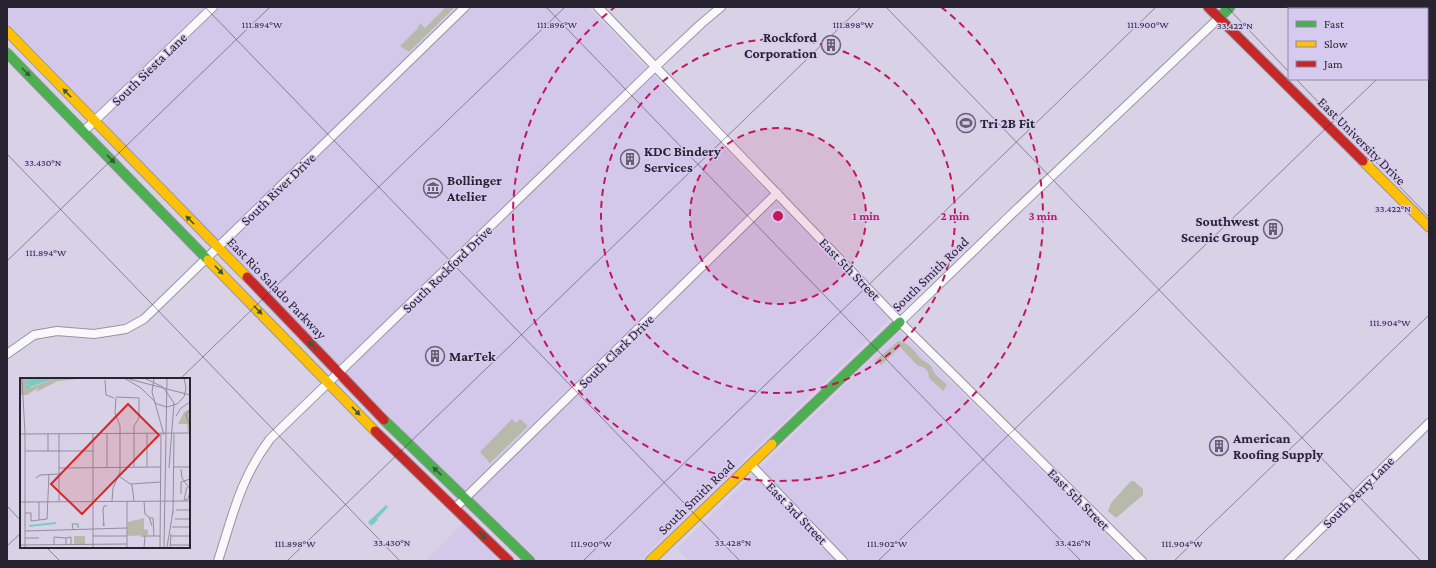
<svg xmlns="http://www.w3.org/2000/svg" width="1436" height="568" font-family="'Crimson Pro',serif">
  <rect width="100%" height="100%" fill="#d9d2e6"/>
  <!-- built -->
  <path fill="#d3c8e9" d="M7 7H588L890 319 639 561H539L406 434 7 22Z
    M900 331 1133 561H689L677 549Z
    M463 523 482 541 498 561H426Z"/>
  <!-- green -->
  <path fill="#b7baab" d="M446 7H455L409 52 400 46 417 29 420 23 425 28Z
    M898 341C909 342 913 350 920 358 923 361 928 363 931 366 933 370 934 374 938 377 941 380 944 381 947 385L943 391 929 378C929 371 925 366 918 366L900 347 881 365 876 360Z
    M512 419 516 423 520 419 527 425V427L490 463 480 452Z
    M1131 481H1134L1143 489V495L1116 518 1108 511 1111 503Z"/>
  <!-- water -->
  <path fill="#7dcac3" d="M386 505 388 507 377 519 378 520 371 526 368 522Z"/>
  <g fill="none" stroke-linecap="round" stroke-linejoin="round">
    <defs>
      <path id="street" d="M598 7 900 322 1142 561
        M84 131 213 7
        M900 322 1018 208 1219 18
        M7 354 34 335 57 331 94 334 126 329 144 319 465 7
        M751 465 843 561
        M455 508 777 193
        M218 561C233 515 240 479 270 439L655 67 702 23 721 7
        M1288 561 1429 423"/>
      <path id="fast" d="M1219 18 1230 7
        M7 53 208 260
        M384 420 530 561
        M772 444 900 322"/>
      <path id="slow" d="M7 31 247 277
        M1363 161 1429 227
        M208 260 375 431
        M650 561 772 444"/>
      <path id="jam" d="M1208 7 1363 161
        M247 277 384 420
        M375 431 509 561"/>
    </defs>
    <!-- street casing -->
    <use href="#street" stroke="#9892a1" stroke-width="10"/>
    <!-- fast casing -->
    <use href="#fast" stroke="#9892a1" stroke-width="11"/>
    <!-- slow casing -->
    <use href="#slow" stroke="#9892a1" stroke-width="11"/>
    <!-- jam casing -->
    <use href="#jam" stroke="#9892a1" stroke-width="11"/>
    <!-- street -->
    <use href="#street" stroke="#f9f8fb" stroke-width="8"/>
    <!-- fast -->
    <use href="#fast" stroke="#4caf50" stroke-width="9"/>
    <!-- slow -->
    <use href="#slow" stroke="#ffc107" stroke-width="9"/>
    <!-- jam -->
    <use href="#jam" stroke="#c62828" stroke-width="9"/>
  </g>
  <!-- one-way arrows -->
  <defs><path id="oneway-solid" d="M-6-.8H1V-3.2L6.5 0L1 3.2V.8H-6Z"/></defs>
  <g fill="#365b3d">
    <use href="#oneway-solid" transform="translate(26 72) rotate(45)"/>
    <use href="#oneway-solid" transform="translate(67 93) rotate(-134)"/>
    <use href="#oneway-solid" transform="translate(111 159) rotate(46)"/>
    <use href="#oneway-solid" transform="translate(190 220) rotate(-135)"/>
    <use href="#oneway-solid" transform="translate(219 270) rotate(46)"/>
    <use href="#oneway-solid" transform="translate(258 310) rotate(46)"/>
    <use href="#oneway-solid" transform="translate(312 345) rotate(-133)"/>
    <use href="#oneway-solid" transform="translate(356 411) rotate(46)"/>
    <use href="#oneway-solid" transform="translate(437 471) rotate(-137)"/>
    <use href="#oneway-solid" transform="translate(482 535) rotate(44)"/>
  </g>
  <!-- ticks -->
  <path fill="none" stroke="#282330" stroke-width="1" stroke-opacity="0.45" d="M205 7 740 561M546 7 1081 561M886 7 1421 561M1227 7 1289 72M1427 31 1429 29M1296 79 1429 217M7 154 400 561M7 261 270 7M180 379 565 7M7 506 21 521M7 546 21 533M46 547 60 561M287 561 861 7M583 561 1156 7M878 561 1377 79M1174 561 1429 315"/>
  <!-- distance rings -->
  <circle cx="778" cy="216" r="88" fill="#c2185b" fill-opacity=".12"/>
  <g fill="none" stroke="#c2185b" stroke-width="2" stroke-dasharray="7 5">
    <circle cx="778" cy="216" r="88"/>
    <circle cx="778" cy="216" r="177"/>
    <path d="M941 7A265 265 0 1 1 615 7"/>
  </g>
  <!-- icons -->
  <defs>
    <symbol id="building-ring" viewBox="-11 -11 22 22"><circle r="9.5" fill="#d6caee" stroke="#666070" stroke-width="1.5"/><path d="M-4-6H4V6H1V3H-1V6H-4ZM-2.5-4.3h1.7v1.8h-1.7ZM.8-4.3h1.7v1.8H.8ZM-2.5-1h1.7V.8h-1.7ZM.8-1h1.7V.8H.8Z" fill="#666070"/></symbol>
    <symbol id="stadium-ring" viewBox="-11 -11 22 22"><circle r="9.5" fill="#d6caee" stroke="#666070" stroke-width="1.5"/><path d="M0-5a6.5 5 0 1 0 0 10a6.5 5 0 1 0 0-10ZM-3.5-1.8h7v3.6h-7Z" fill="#666070"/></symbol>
    <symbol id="museum-ring" viewBox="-11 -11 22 22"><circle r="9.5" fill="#d6caee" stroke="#666070" stroke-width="1.5"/><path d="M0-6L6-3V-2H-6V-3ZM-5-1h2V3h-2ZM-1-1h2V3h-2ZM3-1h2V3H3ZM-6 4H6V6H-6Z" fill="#666070"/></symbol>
  </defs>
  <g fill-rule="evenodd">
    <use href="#building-ring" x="820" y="34" width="22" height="22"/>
    <use href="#stadium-ring" x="955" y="112" width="22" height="22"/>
    <use href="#building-ring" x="619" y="148" width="22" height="22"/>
    <use href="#museum-ring" x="422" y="177" width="22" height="22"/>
    <use href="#building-ring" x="1262" y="218" width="22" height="22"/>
    <use href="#building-ring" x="424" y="345" width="22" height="22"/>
    <use href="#building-ring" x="1208" y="435" width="22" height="22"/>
  </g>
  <g text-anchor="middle" stroke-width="3" stroke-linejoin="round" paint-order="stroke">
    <!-- poi labels -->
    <g font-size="14" font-weight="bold" fill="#282330" stroke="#d6caee" text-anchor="start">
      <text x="817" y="42" text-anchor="end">Rockford<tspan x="817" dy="16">Corporation</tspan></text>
      <text x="980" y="128">Tri 2B Fit</text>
      <text x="644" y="156">KDC Bindery<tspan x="644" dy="16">Services</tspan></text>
      <text x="447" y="185">Bollinger<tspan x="447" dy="16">Atelier</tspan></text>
      <text x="1259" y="226" text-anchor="end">Southwest<tspan x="1259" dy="16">Scenic Group</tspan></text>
      <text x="449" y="361">MarTek</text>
      <text x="1233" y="443">American<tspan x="1233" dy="16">Roofing Supply</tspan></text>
    </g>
    <!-- street labels -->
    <g font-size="14" fill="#282330" stroke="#d6caee">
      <text transform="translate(149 69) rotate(-44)" y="5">South Siesta Lane</text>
      <text transform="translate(1362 141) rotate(45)" y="5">East University Drive</text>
      <text transform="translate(278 189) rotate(-44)" y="5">South River Drive</text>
      <text transform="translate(447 269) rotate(-44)" y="5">South Rockford Drive</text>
      <text transform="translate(850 269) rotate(46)" y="5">East 5th Street</text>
      <text transform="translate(930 274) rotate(-44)" y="5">South Smith Road</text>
      <text transform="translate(277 288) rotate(46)" y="5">East Rio Salado Parkway</text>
      <text transform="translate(616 351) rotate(-44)" y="5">South Clark Drive</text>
      <text transform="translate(1358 492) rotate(-45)" y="5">South Perry Lane</text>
      <text transform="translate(696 497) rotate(-44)" y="5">South Smith Road</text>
      <text transform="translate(1079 499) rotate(45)" y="5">East 5th Street</text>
      <text transform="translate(797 513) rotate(46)" y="5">East 3rd Street</text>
    </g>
  </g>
  <!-- overview -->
  <g transform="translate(20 378)">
    <rect width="170" height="170" fill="#d9d2e6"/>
    <path d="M1 0 7 1V11L36 0H68L38 3 16 14 18 10 7 17H0ZM170 31V54H168L167 46H158L164 34ZM124 140V151L128 152V157L107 158 108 144ZM54 158H65V166H54Z" fill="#b7baab"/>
    <path d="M6 0H36L10 9 9 13 6 9 8 6 5 5 0 11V6L7 4Z" fill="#7dcac3"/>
    <path fill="none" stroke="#7dcac3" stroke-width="2" d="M9 148 36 145"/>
    <path fill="none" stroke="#928c9d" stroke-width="1" d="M2 0 5 56V147M104 0 121 10 137 26 147 29 157 26 164 19 166 10 164 0M124 0 143 9 154 25 149 90M109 1 170 17M134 1 132 14 144 57M85 2 86 17 94 20M96 19 119 20V40L114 48V89M170 31 166 37 170 48M156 38 161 30 170 24M73 55V170M87 55V89M127 55V89M0 56 170 55M5 73H73M28 73V55M154 89H170M39 90 141 89M161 91 162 100 170 111M100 99 112 107 114 123M16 100 20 97 39 96M111 106 141 104M167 109 164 122 168 121 170 113M161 116V104L170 101M39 123V55M92 123 93 110 100 94V48L95 35 96 20M0 124 170 123M124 124 125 136 129 139 132 148M156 132H170M5 135H11V143L27 141 29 96M153 135 154 56M130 140H133L134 158M155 141H170M19 142V124M83 145 84 148 83 132 84 128H87M152 149H170M53 151 52 146H58V150M5 153 107 150M73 158H107M121 158H140M151 158H170M5 160H19M46 166V160L51 159V166M0 167 107 166M34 167V159L46 160M150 167H170M147 169 153 133M5 170V146M107 170V123M124 170 125 158M140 170 141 55M144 170 147 0M150 170 151 156"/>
    <path fill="#d62828" fill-opacity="0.15" stroke="#d62828" stroke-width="2" d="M108 26 139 57 62 136 31 106Z"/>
    <rect width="170" height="170" fill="none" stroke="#282330" stroke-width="2"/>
  </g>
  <g font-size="10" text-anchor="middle" fill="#282330" stroke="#d6caee" stroke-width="3" stroke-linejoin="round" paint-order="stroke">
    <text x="262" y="28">111.894°W</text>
    <text x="557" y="28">111.896°W</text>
    <text x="853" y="28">111.898°W</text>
    <text x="1148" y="28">111.900°W</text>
    <text x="1235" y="29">33.422°N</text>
    <text x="43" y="166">33.430°N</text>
    <text x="1393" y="212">33.422°N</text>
    <text x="46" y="256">111.894°W</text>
    <text x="1390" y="326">111.904°W</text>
    <text x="392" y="546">33.430°N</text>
    <text x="733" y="546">33.428°N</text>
    <text x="1073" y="546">33.426°N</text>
    <text x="295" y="547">111.898°W</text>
    <text x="591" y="547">111.900°W</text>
    <text x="887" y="547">111.902°W</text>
    <text x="1182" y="547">111.904°W</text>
  </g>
  <circle cx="778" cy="216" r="6" fill="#c2185b" stroke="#d6caee" stroke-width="2"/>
  <g font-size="12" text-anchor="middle" font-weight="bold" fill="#c2185b" stroke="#d6caee" stroke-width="3" stroke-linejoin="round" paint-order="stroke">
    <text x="866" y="220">1 min</text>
    <text x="955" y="220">2 min</text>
    <text x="1043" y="220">3 min</text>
  </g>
  <!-- border -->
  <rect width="1436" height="568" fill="none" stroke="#282330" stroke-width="16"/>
  <!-- legend -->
  <rect x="1288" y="8" width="140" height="72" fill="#d6caee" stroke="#9087a2"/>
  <rect x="1296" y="21" width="20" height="6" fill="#4caf50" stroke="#9087a2"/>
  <text x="1324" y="28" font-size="12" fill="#282330">Fast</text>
  <rect x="1296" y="41" width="20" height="6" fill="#ffc107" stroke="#9087a2"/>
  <text x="1324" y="48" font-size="12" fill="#282330">Slow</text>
  <rect x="1296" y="61" width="20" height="6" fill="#c62828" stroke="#9087a2"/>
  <text x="1324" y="68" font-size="12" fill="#282330">Jam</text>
</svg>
